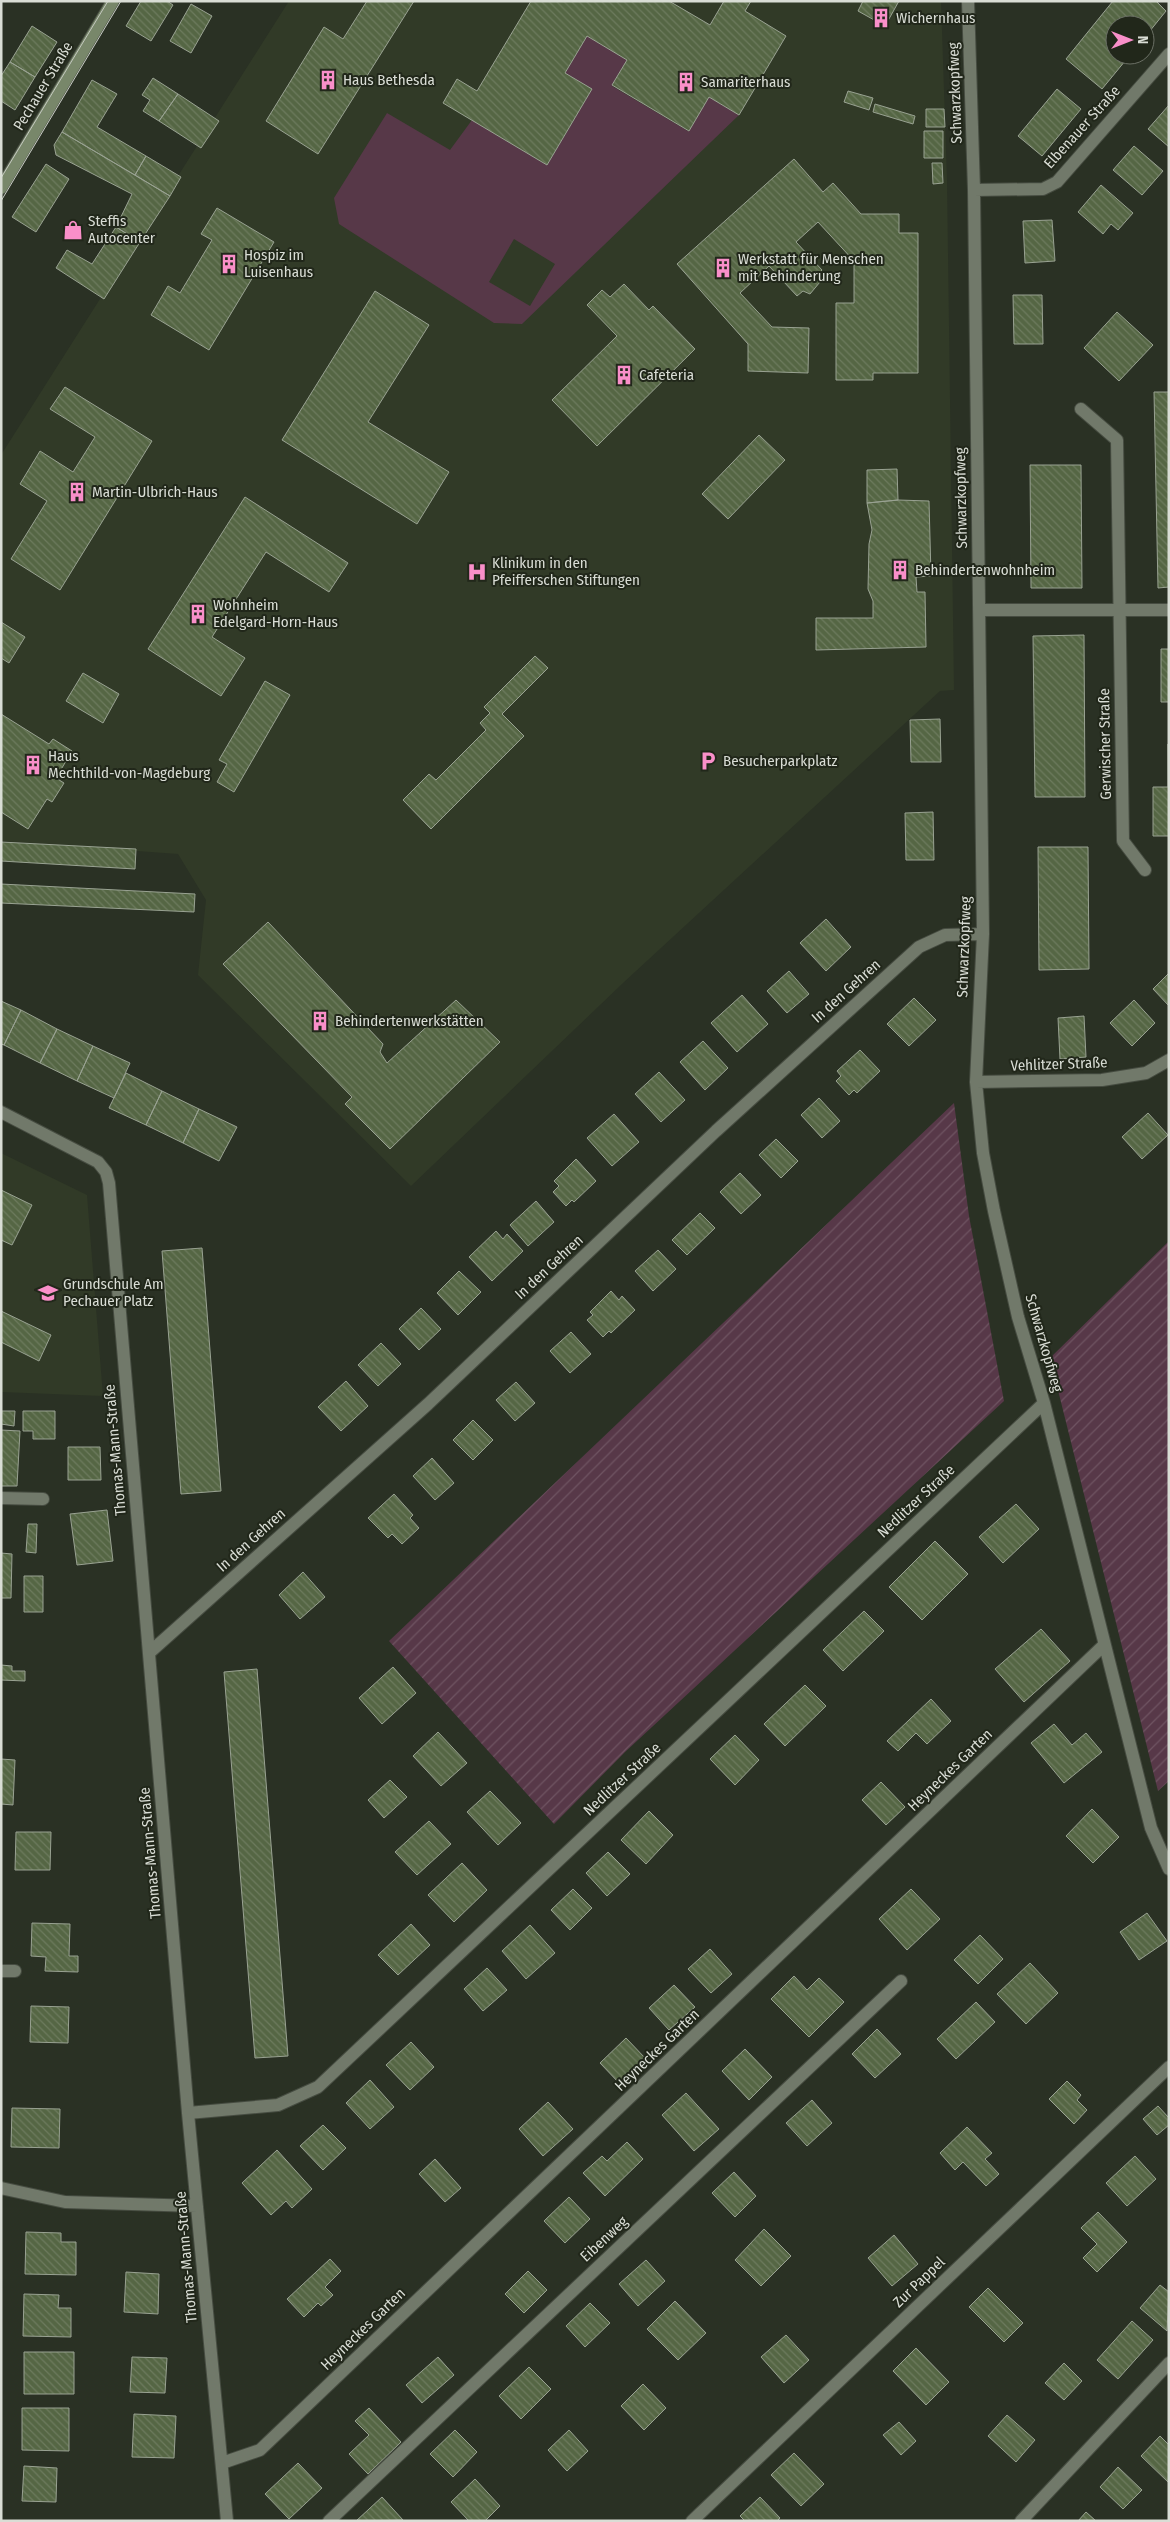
<svg xmlns="http://www.w3.org/2000/svg" width="1170" height="2522" font-family="'Fira Sans Condensed',sans-serif">
  <defs>
    <pattern id="garden-furrows" width="10" height="10" patternUnits="userSpaceOnUse" patternTransform="scale(1.25)"><rect width="10" height="10" fill="#573848"/><path d="M-1 1l2-2M0 10L10 0M9 11l2-2" fill="none" stroke="#6f5462"/></pattern>
    <pattern id="building-back-hatch" width="6" height="6" patternUnits="userSpaceOnUse" patternTransform="scale(1.25)"><rect width="6" height="6" fill="#564"/><path d="M-1 5l2 2M0 0l6 6M5-1l2 2" fill="none" stroke="#6d7b5e"/></pattern>
  </defs>
  <rect width="100%" height="100%" fill="#2a3124"/>
  <!-- built -->
  <path fill="#313a27" d="M289 1H941L947 180 954 690 940 691 623 983 411 1186 198 975 206 900 178 854 1 841V455Z
    M1 1153 87 1195 103 1396 1 1392Z"/>
  <!-- park -->
  <path fill="#573848" fill-rule="evenodd" d="M587 36 627 60 612 86 688 131 709 97 739 115 522 324 494 323 339 224 334 198 387 113 450 150 472 120 547 165 592 89 565 73ZM514 239 555 264 530 306 489 282Z"/>
  <!-- garden -->
  <path fill="url(#garden-furrows)" d="M954 1103 969 1216 1004 1401 625 1752 554 1824 389 1641Z
    M1169 1241V1781L1158 1791 1050 1358Z"/>
  <!-- building -->
  <path fill="url(#building-back-hatch)" stroke="#99a292" d="M141 1H167L173 5 151 41 126 26Z
    M367 1H414L318 154 266 121 324 27 343 39Z
    M531 1H669L710 25 724 1H751L745 11 786 36 739 115 709 97 689 131 612 85 627 60 587 36 565 73 592 89 547 165 443 103 457 79 477 91Z
    M863 1H899L885 26 858 11Z
    M1113 1H1156L1166 11 1145 37V25H1115V55H1130L1102 89 1066 59Z
    M191 4 212 16 191 53 170 41Z
    M32 26 57 42 35 77 10 62Z
    M10 62 35 77 15 110 1 101V76Z
    M153 78 178 94 159 121 143 111 150 100 142 95Z
    M92 80 117 94 97 127 146 156 135 175 62 132Z
    M1057 89 1081 109 1042 156 1018 136Z
    M848 91 873 98 869 110 844 102Z
    M178 94 219 121 201 148 159 121Z
    M875 104 915 116 913 124 873 112Z
    M1169 105V147L1148 129Z
    M926 109H944L945 127H926Z
    M924 131H943V158H924Z
    M62 132 170 196 140 242 116 227 132 194 56 155 54 145Z
    M1134 146 1163 171 1142 195 1113 170Z
    M146 156 181 177 170 196 135 175Z
    M794 159 823 192 833 183 861 214H899V233H918V373H873V380H836V303H854V261L818 222 796 242 822 270 816 276 820 282 810 294 803 291 797 296 769 266 740 293 772 327 809 328 808 373 748 371V344L677 264Z
    M932 163H942L943 183 933 184Z
    M46 164 69 179 36 232 12 217Z
    M1101 185 1133 213 1118 230 1111 224 1103 234 1078 212Z
    M217 208 274 242 209 350 151 315 168 286 180 293 212 240 201 234Z
    M1052 220 1055 261 1025 263 1023 221Z
    M116 227 140 242 104 299 56 268 67 250 92 264Z
    M624 284 649 310 653 306 695 349 597 446 552 400 617 336 587 305 602 290 610 297Z
    M375 291 429 325 368 422 449 472 417 524 282 440Z
    M1013 295H1042L1043 344H1014Z
    M1117 312 1153 345 1119 381 1084 348Z
    M65 387 152 441 60 590 11 559 47 501 20 484 40 451 73 472 95 437 50 409Z
    M1154 392H1169V587L1158 588Z
    M759 435 785 460 728 519 702 494Z
    M1030 465H1081L1082 588H1031Z
    M897 469 898 500 867 503V470Z
    M245 497 348 563 329 592 266 552 212 637 245 658 221 696 148 649Z
    M898 500 929 501 931 576 916 577 917 592H925L926 647 816 650V618H873V601L868 589 869 544 872 530 867 503Z
    M1 622 25 637 9 663 1 658Z
    M1084 635 1085 797H1035L1033 636Z
    M1161 649H1169V702H1161Z
    M535 656 548 668 502 714 524 736 431 829 403 800 429 774 436 780 486 730 480 723 490 713 484 707Z
    M83 673 119 694 103 723 66 701Z
    M265 681 290 695 234 792 217 782 227 764 219 760Z
    M1 714 49 744 53 739 72 751 56 778 64 783 52 802 47 799 28 829 1 812Z
    M940 719 941 762H911L910 720Z
    M1168 744 1169 836H1153V787H1168Z
    M933 812 934 860H906L905 813Z
    M1 842 136 849 135 869 1 861Z
    M1038 847H1088L1089 969 1039 970Z
    M1 884 195 894 194 912 1 903Z
    M826 919 851 947 826 971 800 943Z
    M268 922 383 1044 380 1052 387 1063 456 1000 500 1042 390 1149 345 1104 352 1097 223 964Z
    M789 971 809 994 787 1013 767 991Z
    M1169 973V1006L1153 989Z
    M742 995 768 1024 737 1052 711 1023Z
    M914 998 936 1020 909 1046 887 1024Z
    M1134 1000 1155 1023 1132 1046 1110 1023Z
    M1 1001 21 1010 4 1045 1 1044Z
    M21 1010 57 1029 40 1063 4 1045Z
    M1084 1016 1086 1057 1060 1059 1058 1018Z
    M57 1029 93 1046 77 1081 40 1063Z
    M703 1041 728 1068 705 1090 680 1062Z
    M93 1046 130 1063 114 1098 77 1081Z
    M860 1050 880 1071 857 1093 854 1090 849 1095 836 1081 841 1076 837 1071Z
    M659 1072 685 1100 661 1122 635 1094Z
    M126 1073 162 1091 146 1125 109 1108Z
    M162 1091 199 1109 183 1143 146 1125Z
    M819 1098 840 1121 822 1138 801 1115Z
    M199 1109 237 1127 219 1161 183 1143Z
    M1148 1113 1168 1135 1142 1159 1122 1137Z
    M614 1114 639 1142 612 1166 587 1138Z
    M776 1139 798 1161 781 1178 759 1155Z
    M576 1159 596 1181 574 1202 572 1200 566 1206 553 1192 559 1186 554 1181Z
    M740 1173 761 1195 741 1214 720 1192Z
    M1 1190 32 1205 12 1245 1 1240Z
    M536 1201 554 1222 528 1246 510 1225Z
    M700 1213 715 1228 687 1255 672 1240Z
    M496 1231 503 1239 507 1234 523 1251 492 1281 469 1257Z
    M202 1248 221 1491 181 1494 162 1251Z
    M658 1250 676 1269 653 1291 635 1271Z
    M459 1271 481 1292 458 1315 437 1293Z
    M611 1291 619 1300 622 1296 635 1310 611 1333 609 1331 603 1337 587 1320 593 1315 590 1312Z
    M421 1308 441 1329 419 1350 399 1329Z
    M1 1311 51 1335 39 1361 1 1342Z
    M571 1332 591 1354 570 1373 550 1351Z
    M381 1343 401 1364 378 1386 358 1365Z
    M346 1381 368 1406 341 1431 318 1407Z
    M516 1382 535 1403 515 1421 496 1400Z
    M1 1411H15L14 1426 1 1424Z
    M23 1411H55V1439H33V1431H23Z
    M473 1420 493 1440 473 1460 453 1440Z
    M1 1430 20 1431 17 1486H1Z
    M68 1447H100L101 1480H68Z
    M432 1458 454 1483 435 1500 413 1476Z
    M394 1494 413 1515 410 1518 419 1528 402 1544 392 1534 388 1538 368 1518Z
    M1016 1504 1039 1529 1003 1563 979 1537Z
    M107 1510 113 1561 77 1565 70 1514Z
    M28 1524H37L36 1553 26 1552Z
    M935 1541 968 1574 922 1620 889 1587Z
    M1 1553 12 1554 11 1598H1Z
    M303 1572 325 1597 300 1619 279 1595Z
    M24 1576H43V1612H24Z
    M864 1611 884 1631 843 1671 823 1650Z
    M1041 1629 1070 1661 1024 1702 995 1669Z
    M1 1665 12 1666V1671H25V1681L1 1680Z
    M393 1667 416 1693 382 1724 359 1698Z
    M257 1669 288 2056 255 2058 224 1672Z
    M805 1685 826 1706 785 1746 764 1724Z
    M931 1699 951 1721 927 1744 916 1733 898 1751 887 1741Z
    M1054 1724 1072 1745 1086 1733 1102 1752 1064 1783 1031 1743Z
    M438 1732 467 1763 441 1786 413 1756Z
    M735 1735 759 1760 735 1785 710 1759Z
    M1 1759 15 1760 13 1805 1 1804Z
    M390 1780 407 1797 384 1818 368 1800Z
    M881 1782 905 1807 886 1825 862 1800Z
    M490 1791 521 1823 498 1845 467 1812Z
    M1092 1809 1119 1837 1093 1863 1066 1836Z
    M649 1811 673 1835 646 1864 621 1840Z
    M429 1821 451 1844 417 1875 395 1852Z
    M16 1832H51L50 1870H15Z
    M608 1852 630 1874 607 1896 586 1873Z
    M462 1863 487 1890 454 1922 428 1895Z
    M573 1889 592 1908 570 1930 551 1910Z
    M911 1889 940 1919 907 1950 879 1919Z
    M1147 1913 1167 1941 1139 1960 1120 1932Z
    M32 1923 70 1924 69 1956H78V1972L45 1971 46 1957 31 1956Z
    M411 1924 430 1945 398 1975 378 1955Z
    M530 1925 555 1953 526 1979 502 1951Z
    M980 1935 1003 1959 978 1984 954 1960Z
    M710 1949 732 1974 711 1993 688 1969Z
    M1030 1963 1058 1993 1026 2024 997 1994Z
    M487 1968 507 1990 483 2011 464 1989Z
    M794 1976 807 1990 819 1978 844 2002 809 2037 771 1999Z
    M674 1985 695 2007 669 2030 649 2008Z
    M976 2002 995 2022 956 2059 937 2039Z
    M31 2006 69 2007 68 2043 30 2042Z
    M877 2029 901 2054 875 2078 852 2054Z
    M626 2038 646 2059 620 2084 600 2063Z
    M411 2042 434 2067 410 2090 386 2065Z
    M745 2049 772 2077 749 2100 722 2071Z
    M370 2080 394 2107 370 2129 346 2103Z
    M1067 2081 1081 2095 1077 2100 1087 2110 1074 2124 1049 2099Z
    M686 2093 719 2129 694 2151 662 2115Z
    M812 2100 832 2123 807 2146 786 2123Z
    M548 2102 573 2129 543 2156 519 2129Z
    M1158 2106 1169 2118V2125L1157 2135 1143 2119Z
    M12 2108 60 2109 59 2148 11 2147Z
    M323 2125 346 2148 323 2170 300 2146Z
    M967 2127 992 2153 985 2159 999 2174 986 2186 963 2162 955 2170 940 2153Z
    M627 2142 643 2159 605 2196 583 2173 602 2156 607 2161Z
    M277 2150 312 2189 292 2208 286 2201 271 2215 242 2183Z
    M1135 2156 1156 2179 1127 2206 1106 2183Z
    M435 2159 461 2188 445 2202 419 2174Z
    M734 2172 756 2196 735 2217 712 2193Z
    M569 2197 590 2219 565 2243 544 2221Z
    M1098 2212 1127 2242 1097 2272 1083 2258 1097 2244 1081 2228Z
    M764 2229 791 2256 761 2286 735 2260Z
    M26 2232 61 2233V2242H76V2275L25 2274Z
    M894 2235 918 2264 892 2286 868 2258Z
    M330 2259 341 2271 325 2287 333 2295 321 2306 318 2303 304 2317 287 2299Z
    M646 2260 665 2281 638 2306 619 2284Z
    M528 2271 547 2290 524 2313 505 2294Z
    M126 2272 159 2274 158 2314 124 2312Z
    M1160 2285 1169 2292 1167 2331 1140 2308Z
    M988 2288 1023 2323 1004 2342 969 2307Z
    M24 2294 59 2295 58 2308H71V2337L23 2336Z
    M675 2301 706 2333 678 2360 647 2329Z
    M590 2303 610 2323 585 2347 566 2326Z
    M1132 2321 1153 2340 1118 2379 1097 2360Z
    M786 2335 809 2360 784 2383 761 2357Z
    M916 2348 949 2382 926 2405 893 2371Z
    M24 2352H74V2394H24Z
    M132 2357 167 2358 165 2393 130 2392Z
    M438 2357 454 2375 422 2403 406 2385Z
    M1064 2363 1082 2381 1064 2400 1045 2383Z
    M529 2367 551 2389 521 2419 499 2396Z
    M643 2384 666 2408 644 2430 621 2406Z
    M22 2408H69V2451L22 2450Z
    M369 2408 401 2442 368 2474 349 2454 369 2435 355 2421Z
    M134 2414 176 2416 174 2458 132 2457Z
    M1007 2415 1035 2440 1016 2462 988 2436Z
    M899 2422 916 2441 901 2455 883 2435Z
    M455 2430 477 2452 453 2477 430 2454Z
    M569 2430 588 2451 567 2471 548 2450Z
    M1160 2436 1169 2445V2483L1141 2456Z
    M794 2453 824 2484 801 2506 771 2475Z
    M298 2463 322 2488 289 2519 265 2494Z
    M24 2466 57 2468 56 2502 22 2501Z
    M1118 2467 1142 2490 1123 2509 1100 2487Z
    M475 2479 500 2506 485 2521H469L451 2502Z
    M382 2497 403 2520 356 2521Z
    M760 2497 780 2518 777 2521H745L740 2516Z
    M1086 2512 1096 2521H1078Z"/>
  <g fill="none" stroke-linecap="round" stroke-linejoin="round">
    <defs>
      <path id="street" d="M968 1 974 190 983 934 976 1082 983 1153 994 1211 1018 1317 1044 1403 1151 1828 1169 1869
        M974 190 1043 189 1057 182 1169 54
        M1081 409 1117 440 1123 841 1145 870
        M979 610H1169
        M976 1082 1102 1080 1146 1073 1169 1060
        M1 1112 98 1162 106 1172 109 1183 188 2113 227 2521
        M1 1498 43 1499
        M149 1653 428 1404 716 1131 919 947 945 935 983 934
        M1 1971H15
        M188 2113 278 2105 318 2087 1044 1403
        M1 2188 65 2202 197 2206
        M222 2463 260 2450 1104 1645
        M329 2521 901 1981
        M692 2521 1169 2067
        M1021 2521 1169 2363"/>
      <path id="secondary" d="M1 188 113 1"/>
    </defs>
    <!-- street casing -->
    <use href="#street" stroke="#464c41" stroke-width="14"/>
    <!-- secondary casing -->
    <use href="#secondary" stroke="#464c41" stroke-width="14"/>
    <!-- street -->
    <use href="#street" stroke="#71796a" stroke-width="12"/>
    <!-- secondary -->
    <use href="#secondary" stroke="#78876a" stroke-width="12"/>
    <!-- tram -->
    <path stroke="#c4c8c0" stroke-width="1" d="M1 178 108 1
      M1 201 121 1"/>
  </g>
  <!-- icons -->
  <defs>
    <symbol id="building-bare" viewBox="-9 -9 18 18"><path d="M-4-6H4V6H1V3H-1V6H-4ZM-2.5-4.3h1.7v1.8h-1.7ZM.8-4.3h1.7v1.8H.8ZM-2.5-1h1.7V.8h-1.7ZM.8-1h1.7V.8H.8Z" fill="#f98fc9" stroke="#21271a" stroke-width="2.5" paint-order="stroke"/></symbol>
    <symbol id="shop-bare" viewBox="-9 -9 18 18"><path d="M-5-2.5h2.3a2.7 3.5 0 0 1 5.4 0H5L5.5 6h-11ZM-1.5-2.5h3a1.5 2.3 0 0 0-3 0Z" fill="#f98fc9" stroke="#21271a" stroke-width="2.5" paint-order="stroke"/></symbol>
    <symbol id="hospital-bare" viewBox="-9 -9 18 18"><path d="M-5-5h3v3.5h4V-5h3V5h-3V1.5h-4V5h-3Z" fill="#f98fc9" stroke="#21271a" stroke-width="2.5" paint-order="stroke"/></symbol>
    <symbol id="parking-bare" viewBox="-9 -9 18 18"><path d="M-3.5-5.5H1a3.5 3.5 0 0 1 0 7H-1V5.5H-3.5ZM-1-3.4V-.6H.8a1.4 1.4 0 0 0 0-2.8Z" fill="#f98fc9" stroke="#21271a" stroke-width="2.5" paint-order="stroke"/></symbol>
    <symbol id="school-bare" viewBox="-9 -9 18 18"><path d="M0-5L7-2L0 1L-7-2ZM-4 1L0 2.5L4 1V4Q0 6-4 4Z" fill="#f98fc9" stroke="#21271a" stroke-width="2.5" paint-order="stroke"/></symbol>
  </defs>
  <g fill-rule="evenodd">
    <use href="#building-bare" x="867" y="4" width="28" height="28"/>
    <use href="#building-bare" x="314" y="66" width="28" height="28"/>
    <use href="#building-bare" x="672" y="68" width="28" height="28"/>
    <use href="#shop-bare" x="59" y="216" width="28" height="28"/>
    <use href="#building-bare" x="215" y="250" width="28" height="28"/>
    <use href="#building-bare" x="709" y="254" width="28" height="28"/>
    <use href="#building-bare" x="610" y="361" width="28" height="28"/>
    <use href="#building-bare" x="63" y="478" width="28" height="28"/>
    <use href="#building-bare" x="886" y="556" width="28" height="28"/>
    <use href="#hospital-bare" x="463" y="558" width="28" height="28"/>
    <use href="#building-bare" x="184" y="600" width="28" height="28"/>
    <use href="#parking-bare" x="694" y="747" width="28" height="28"/>
    <use href="#building-bare" x="19" y="751" width="28" height="28"/>
    <use href="#building-bare" x="306" y="1007" width="28" height="28"/>
    <use href="#school-bare" x="34" y="1279" width="28" height="28"/>
  </g>
  <g text-anchor="middle" stroke-width="4" stroke-linejoin="round" paint-order="stroke">
    <!-- poi labels -->
    <g font-size="15" fill="#d9ddd5" stroke="#21271a" text-anchor="start">
      <text x="896" y="23">Wichernhaus</text>
      <text x="343" y="85">Haus Bethesda</text>
      <text x="701" y="87">Samariterhaus</text>
      <text x="88" y="226">Steffis<tspan x="88" dy="17">Autocenter</tspan></text>
      <text x="244" y="260">Hospiz im<tspan x="244" dy="17">Luisenhaus</tspan></text>
      <text x="738" y="264">Werkstatt für Menschen<tspan x="738" dy="17">mit Behinderung</tspan></text>
      <text x="639" y="380">Cafeteria</text>
      <text x="92" y="497">Martin-Ulbrich-Haus</text>
      <text x="492" y="568">Klinikum in den<tspan x="492" dy="17">Pfeifferschen Stiftungen</tspan></text>
      <text x="915" y="575">Behindertenwohnheim</text>
      <text x="213" y="610">Wohnheim<tspan x="213" dy="17">Edelgard-Horn-Haus</tspan></text>
      <text x="48" y="761">Haus<tspan x="48" dy="17">Mechthild-von-Magdeburg</tspan></text>
      <text x="723" y="766">Besucherparkplatz</text>
      <text x="335" y="1026">Behindertenwerkstätten</text>
      <text x="63" y="1289">Grundschule Am<tspan x="63" dy="17">Pechauer Platz</tspan></text>
    </g>
    <!-- street labels -->
    <g font-size="15" fill="#d9ddd5" stroke="#21271a">
      <text transform="translate(43 86) rotate(-59)" y="5">Pechauer Straße</text>
      <text transform="translate(955 93) rotate(-92)" y="5">Schwarzkopfweg</text>
      <text transform="translate(1082 127) rotate(-48)" y="5">Elbenauer Straße</text>
      <text transform="translate(961 498) rotate(-91)" y="5">Schwarzkopfweg</text>
      <text transform="translate(1105 744) rotate(-91)" y="5">Gerwischer Straße</text>
      <text transform="translate(964 947) rotate(-88)" y="5">Schwarzkopfweg</text>
      <text transform="translate(846 991) rotate(-42)" y="5">In den Gehren</text>
      <text transform="translate(1059 1064) rotate(-2)" y="5">Vehlitzer Straße</text>
      <text transform="translate(549 1267) rotate(-43)" y="5">In den Gehren</text>
      <text transform="translate(1044 1343) rotate(74)" y="5">Schwarzkopfweg</text>
      <text transform="translate(115 1450) rotate(-95)" y="5">Thomas-Mann-Straße</text>
      <text transform="translate(916 1501) rotate(-43)" y="5">Nedlitzer Straße</text>
      <text transform="translate(251 1540) rotate(-42)" y="5">In den Gehren</text>
      <text transform="translate(950 1770) rotate(-44)" y="5">Heyneckes Garten</text>
      <text transform="translate(622 1779) rotate(-43)" y="5">Nedlitzer Straße</text>
      <text transform="translate(150 1853) rotate(-95)" y="5">Thomas-Mann-Straße</text>
      <text transform="translate(657 2050) rotate(-44)" y="5">Heyneckes Garten</text>
      <text transform="translate(604 2239) rotate(-43)" y="5">Eibenweg</text>
      <text transform="translate(186 2257) rotate(-95)" y="5">Thomas-Mann-Straße</text>
      <text transform="translate(919 2282) rotate(-44)" y="5">Zur Pappel</text>
      <text transform="translate(363 2329) rotate(-44)" y="5">Heyneckes Garten</text>
    </g>
  </g>
  <!-- border -->
  <rect width="1170" height="2522" fill="none" stroke="#d9ddd5" stroke-width="5"/>
  <!-- north arrow -->
  <g transform="translate(1130 40) rotate(90)"><circle r="24" fill="#21271a" stroke="#6b7065"/>
  <path d="M0-4L9 19L0 12L-9 19Z" fill="#f98fc9"/>
  <text y="-8" font-size="14" font-weight="bold" text-anchor="middle" fill="#d9ddd5">N</text>
  </g>
</svg>
